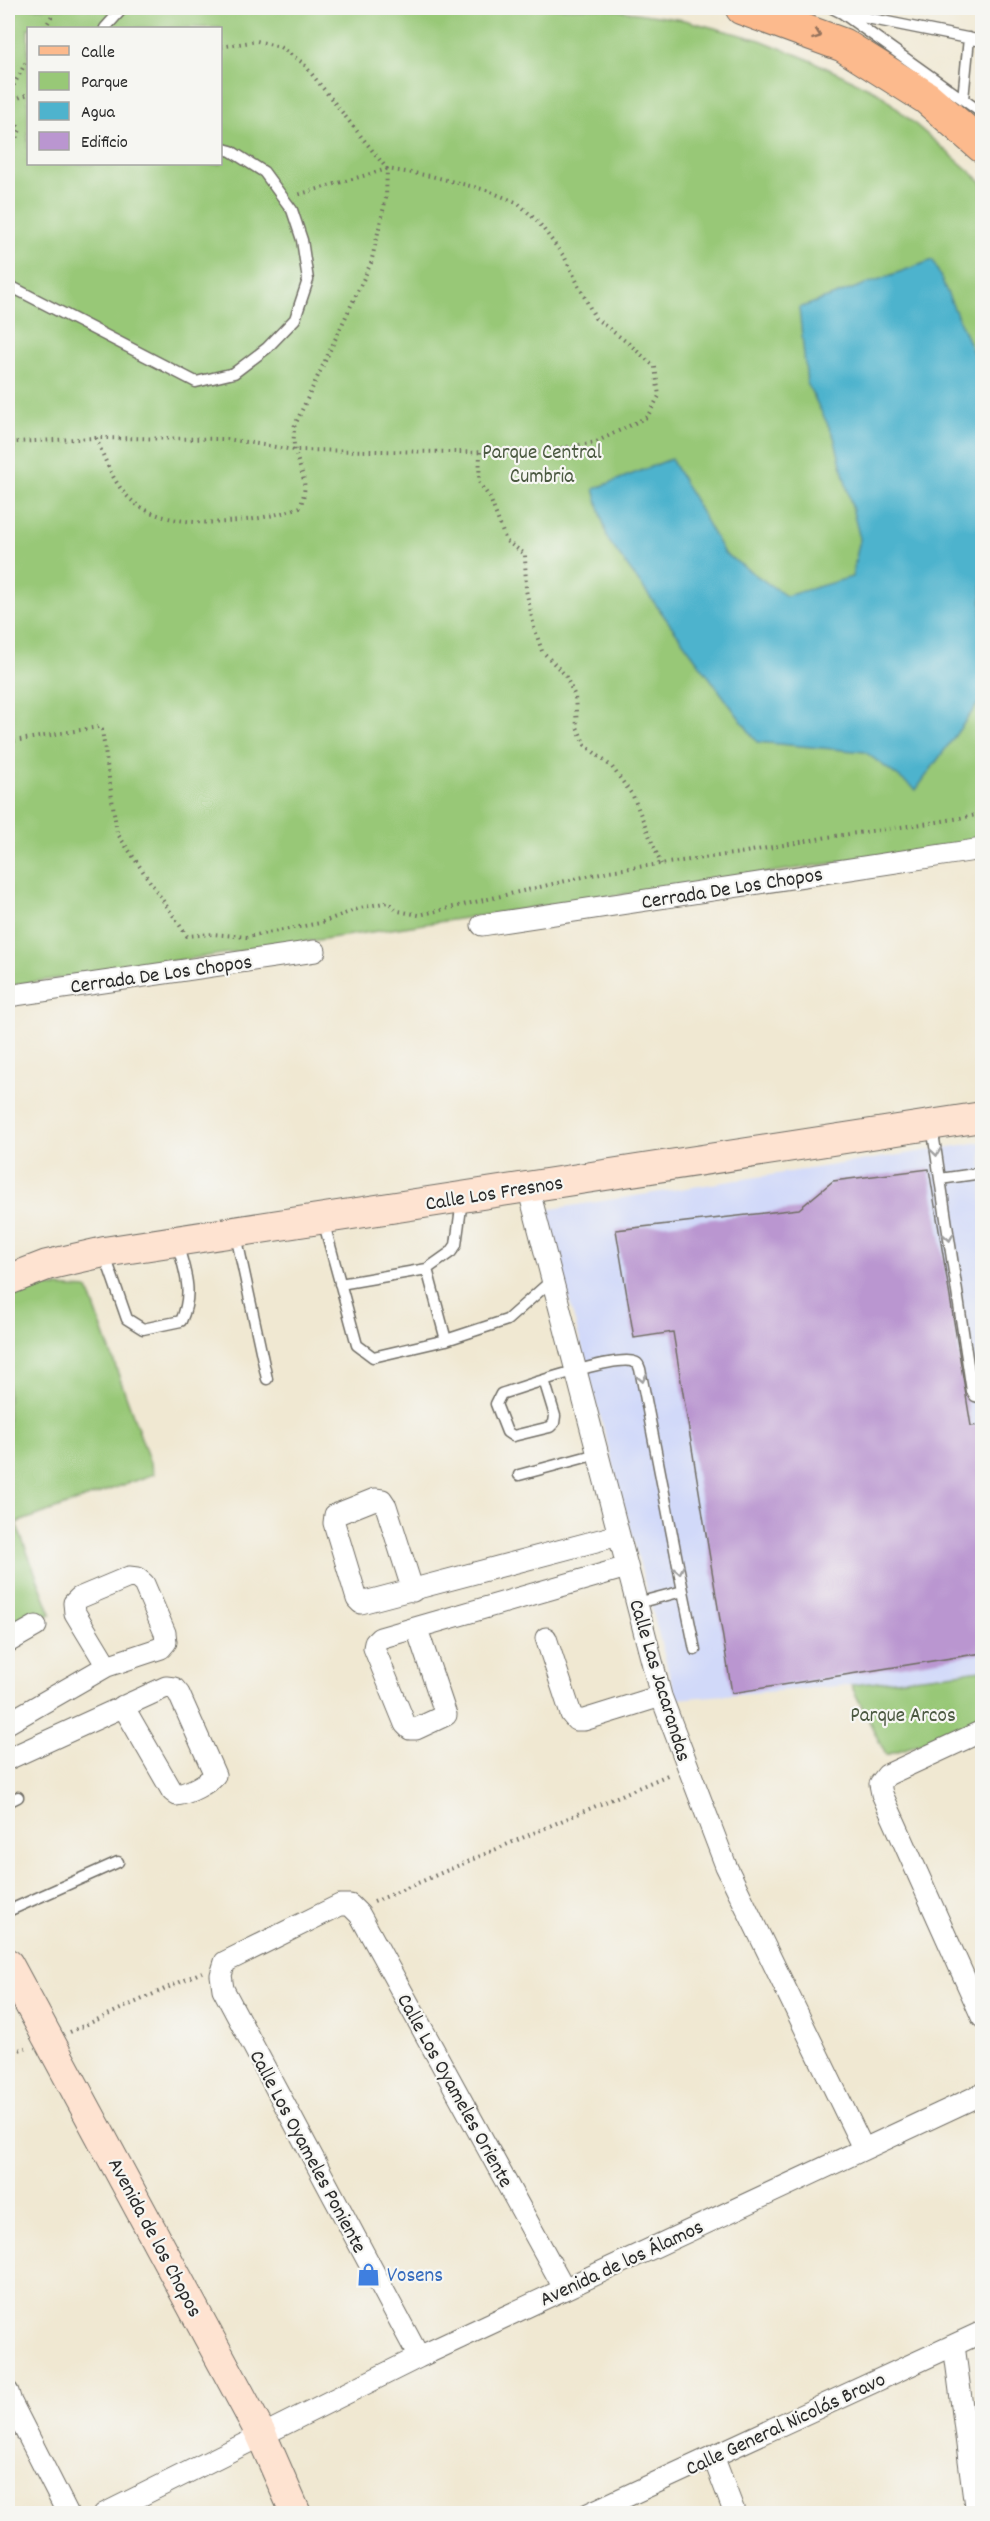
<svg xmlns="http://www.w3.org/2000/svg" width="990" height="2521" font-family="Dekko,sans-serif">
  <rect width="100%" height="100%" fill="#f6f6f2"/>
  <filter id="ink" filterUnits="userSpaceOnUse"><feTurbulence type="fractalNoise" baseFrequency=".0167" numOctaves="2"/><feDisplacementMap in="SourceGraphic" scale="12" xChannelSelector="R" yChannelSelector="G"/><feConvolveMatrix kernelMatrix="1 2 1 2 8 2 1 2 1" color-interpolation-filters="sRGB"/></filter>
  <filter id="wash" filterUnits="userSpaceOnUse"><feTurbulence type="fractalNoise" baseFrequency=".008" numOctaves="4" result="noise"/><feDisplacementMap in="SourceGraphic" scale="24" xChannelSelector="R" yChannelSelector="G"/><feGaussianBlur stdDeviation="1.35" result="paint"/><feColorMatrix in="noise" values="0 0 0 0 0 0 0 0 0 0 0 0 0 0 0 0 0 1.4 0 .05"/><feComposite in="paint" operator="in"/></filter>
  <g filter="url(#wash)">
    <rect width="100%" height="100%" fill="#f0e8d2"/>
    <!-- built -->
    <path fill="#d1d9f9" d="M982 1142V1670L851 1685 676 1699 545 1210Z"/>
    <!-- green -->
    <path fill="#98c877" stroke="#627a51" stroke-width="1.5" fill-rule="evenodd" d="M8 8H603L684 20 760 40 810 60 879 93 982 182V841L8 986ZM28 28H220V164H28Z
      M37 1286 88 1289 154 1474 16 1523 51 1614 8 1637V1297Z
      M982 1670V1723L886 1755 851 1685Z"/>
    <!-- water -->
    <path fill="#4eb3cd" stroke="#3c6f7c" stroke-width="1.5" d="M933 260 982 373V698L916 790 865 752 757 742 608 540 594 489 671 459 724 553 786 596 852 577 860 539 834 437 807 383 799 308Z"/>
    <g id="blocks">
      <!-- building -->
      <path fill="#ba96d0" d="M929 1169 971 1426 982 1425V1653L732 1693 673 1332 634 1338 616 1230 799 1209 833 1181Z"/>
    </g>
  </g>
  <g filter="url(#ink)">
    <use href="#blocks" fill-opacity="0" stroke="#706d65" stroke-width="1.5"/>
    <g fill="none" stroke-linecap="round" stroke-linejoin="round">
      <defs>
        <path id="lane" d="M832 8 842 13 982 41
          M842 13 982 113
          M105 28 123 8
          M963 99 969 38
          M8 285 196 382 234 373 267 348 295 319 308 280 302 240 292 210 264 172 231 151 220 148
          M932 1126 972 1391 975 1396 982 1398
          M940 1179 982 1173
          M323 1220 357 1345 373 1357 446 1340 427 1269 340 1284
          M236 1235 267 1379
          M104 1253 127 1319 143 1329 181 1321C194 1293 185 1271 177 1243
          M427 1269 451 1252 456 1245 462 1200
          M446 1340 507 1320 552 1280
          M544 1380 555 1416 554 1423 550 1427 513 1436 507 1432 496 1404 501 1394C522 1387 618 1354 634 1362 639 1363 638 1365 640 1369L683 1591 637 1603
          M519 1475 597 1454
          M683 1591 695 1650
          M8 1802 18 1797
          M8 1911 118 1862"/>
        <path id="street" d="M482 925 982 849
          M8 996 315 951
          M528 1187 661 1696 726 1866 863 2148
          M413 1591 386 1506 382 1500 375 1499 335 1515 334 1523 357 1599 361 1603 619 1535
          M417 1629 446 1715 416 1729H410L405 1724 374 1648 375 1643 380 1638 627 1567
          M546 1638 571 1714 576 1720H584L661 1696
          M8 1642 36 1626
          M8 1723 107 1666 161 1648 166 1642 165 1633 144 1584 137 1578 129 1577 79 1598 74 1603 75 1613 107 1666
          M982 1731 887 1775 880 1784 882 1794 982 2017
          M8 1759 166 1687 174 1688 179 1694 215 1775C207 1784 189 1793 177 1795L172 1791 123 1706
          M954 2345 976 2514
          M419 2357 223 1989 221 1975 225 1962 340 1905H350L360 1915 564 2288
          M8 2392 11 2402 68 2514
          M713 2456 735 2514
          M104 2514 419 2357 982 2094
          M588 2514 982 2332"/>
        <path id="secondary" d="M8 1280 47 1265 104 1252 982 1117
          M8 1964 261 2434 296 2514"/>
        <path id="primary" d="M742 8 843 45 927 98 982 146"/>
      </defs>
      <!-- lane casing -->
      <use href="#lane" stroke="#706d65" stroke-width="13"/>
      <!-- street casing -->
      <use href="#street" stroke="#706d65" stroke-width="23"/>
      <!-- secondary casing -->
      <use href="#secondary" stroke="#706d65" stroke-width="32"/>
      <!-- primary casing -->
      <use href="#primary" stroke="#706d65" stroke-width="35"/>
      <!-- path -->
      <path stroke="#706d65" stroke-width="4" stroke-dasharray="1.5 4.5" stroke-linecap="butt" d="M45 28 56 8
        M8 96 28 58
        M8 102 28 94
        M8 110 20 130 14 142 8 149
        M96 438C105 459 113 483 130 499 167 534 256 524 300 507 310 482 301 475 295 451 293 444 294 435 294 427L371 263 386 198 387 169 297 195
        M8 450 16 442 96 438 227 439 294 450 533 453 596 442 647 417 659 396 655 367 628 343 595 318 565 258 539 223 518 203 486 190 431 176 387 169 303 63 280 47 257 41 220 47
        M480 452 479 482 490 498 506 541 525 554 526 590 534 627 542 651 565 675 575 696 577 727 585 745 612 767 633 796 661 864
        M8 742 99 727 102 730 117 833 187 936 213 934 246 937 320 923 360 908 388 902 398 911 419 915 609 871 740 853 828 837 937 822 982 814
        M374 1902 670 1774
        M70 2032 202 1972
        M8 2053 26 2048"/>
      <!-- lane -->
      <use href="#lane" stroke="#fff" stroke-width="10"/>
      <!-- street -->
      <use href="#street" stroke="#fff" stroke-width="21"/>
      <!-- secondary -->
      <use href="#secondary" stroke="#fee3d1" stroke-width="30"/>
      <!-- primary -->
      <use href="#primary" stroke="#fcba8d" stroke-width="33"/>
    </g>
    <!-- one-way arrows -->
    <defs><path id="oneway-chevron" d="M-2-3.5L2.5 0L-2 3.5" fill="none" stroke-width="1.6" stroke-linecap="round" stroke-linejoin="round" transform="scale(1.5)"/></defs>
    <use stroke="#94725c" href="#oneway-chevron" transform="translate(817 35) rotate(20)"/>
    <g stroke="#a0a0a0">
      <use href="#oneway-chevron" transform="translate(936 1152) rotate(82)"/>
      <use href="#oneway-chevron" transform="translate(949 1237) rotate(81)"/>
      <use href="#oneway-chevron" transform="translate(642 1378) rotate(79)"/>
      <use href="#oneway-chevron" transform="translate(679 1570) rotate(79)"/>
    </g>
  </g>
  <!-- icons -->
  <defs>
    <symbol id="shop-bare" viewBox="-9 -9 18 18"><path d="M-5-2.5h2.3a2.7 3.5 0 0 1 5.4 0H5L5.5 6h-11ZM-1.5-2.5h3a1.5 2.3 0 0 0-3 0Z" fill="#3f7fe0" stroke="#f6f6f2" stroke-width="2.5" paint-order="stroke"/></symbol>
  </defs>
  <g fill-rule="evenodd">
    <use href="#shop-bare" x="352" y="2258" width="33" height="33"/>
  </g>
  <g text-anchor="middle" stroke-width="4.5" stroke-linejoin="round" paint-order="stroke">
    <!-- park labels -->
    <g font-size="21" fill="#4c5a42" stroke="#f6f6f2">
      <text x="542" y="458">Parque Central<tspan x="542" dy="24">Cumbria</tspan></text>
      <text x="903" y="1721">Parque Arcos</text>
    </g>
    <!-- street labels -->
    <g font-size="21" fill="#2b2b2b" stroke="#f6f6f2">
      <text transform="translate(732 887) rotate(-9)" y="7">Cerrada De Los Chopos</text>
      <text transform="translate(161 973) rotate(-8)" y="7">Cerrada De Los Chopos</text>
      <text transform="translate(494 1192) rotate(-9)" y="7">Calle Los Fresnos</text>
      <text transform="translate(661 1680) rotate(73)" y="7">Calle Las Jacarandas</text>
      <text transform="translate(456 2090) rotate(61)" y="7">Calle Los Oyameles Oriente</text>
      <text transform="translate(309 2151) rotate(62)" y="7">Calle Los Oyameles Poniente</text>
      <text transform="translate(156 2237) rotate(62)" y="7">Avenida de los Chopos</text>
      <text transform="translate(621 2262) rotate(-25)" y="7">Avenida de los Álamos</text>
      <text transform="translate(785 2423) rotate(-25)" y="7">Calle General Nicolás Bravo</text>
    </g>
    <!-- shop labels -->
    <g font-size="21" fill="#366cbe" stroke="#f6f6f2" text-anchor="start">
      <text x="387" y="2281">Vosens</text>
    </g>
  </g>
  <!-- margin -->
  <rect width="990" height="2521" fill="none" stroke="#f6f6f2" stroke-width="30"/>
  <!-- legend -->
  <rect x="27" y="27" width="195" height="138" fill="#f6f6f2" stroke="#a5a5a2" stroke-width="1.5"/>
  <rect x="39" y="46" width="30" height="9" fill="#fcba8d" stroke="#a5a5a2" stroke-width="1.5"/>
  <text x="81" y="57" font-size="18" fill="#2b2b2b">Calle</text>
  <rect x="39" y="72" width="30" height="18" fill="#98c877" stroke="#a5a5a2" stroke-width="1.5"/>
  <text x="81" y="87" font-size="18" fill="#2b2b2b">Parque</text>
  <rect x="39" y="102" width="30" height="18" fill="#4eb3cd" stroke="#a5a5a2" stroke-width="1.5"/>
  <text x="81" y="117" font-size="18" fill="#2b2b2b">Agua</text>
  <rect x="39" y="132" width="30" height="18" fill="#ba96d0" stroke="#a5a5a2" stroke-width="1.5"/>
  <text x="81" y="147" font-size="18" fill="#2b2b2b">Edificio</text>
</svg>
